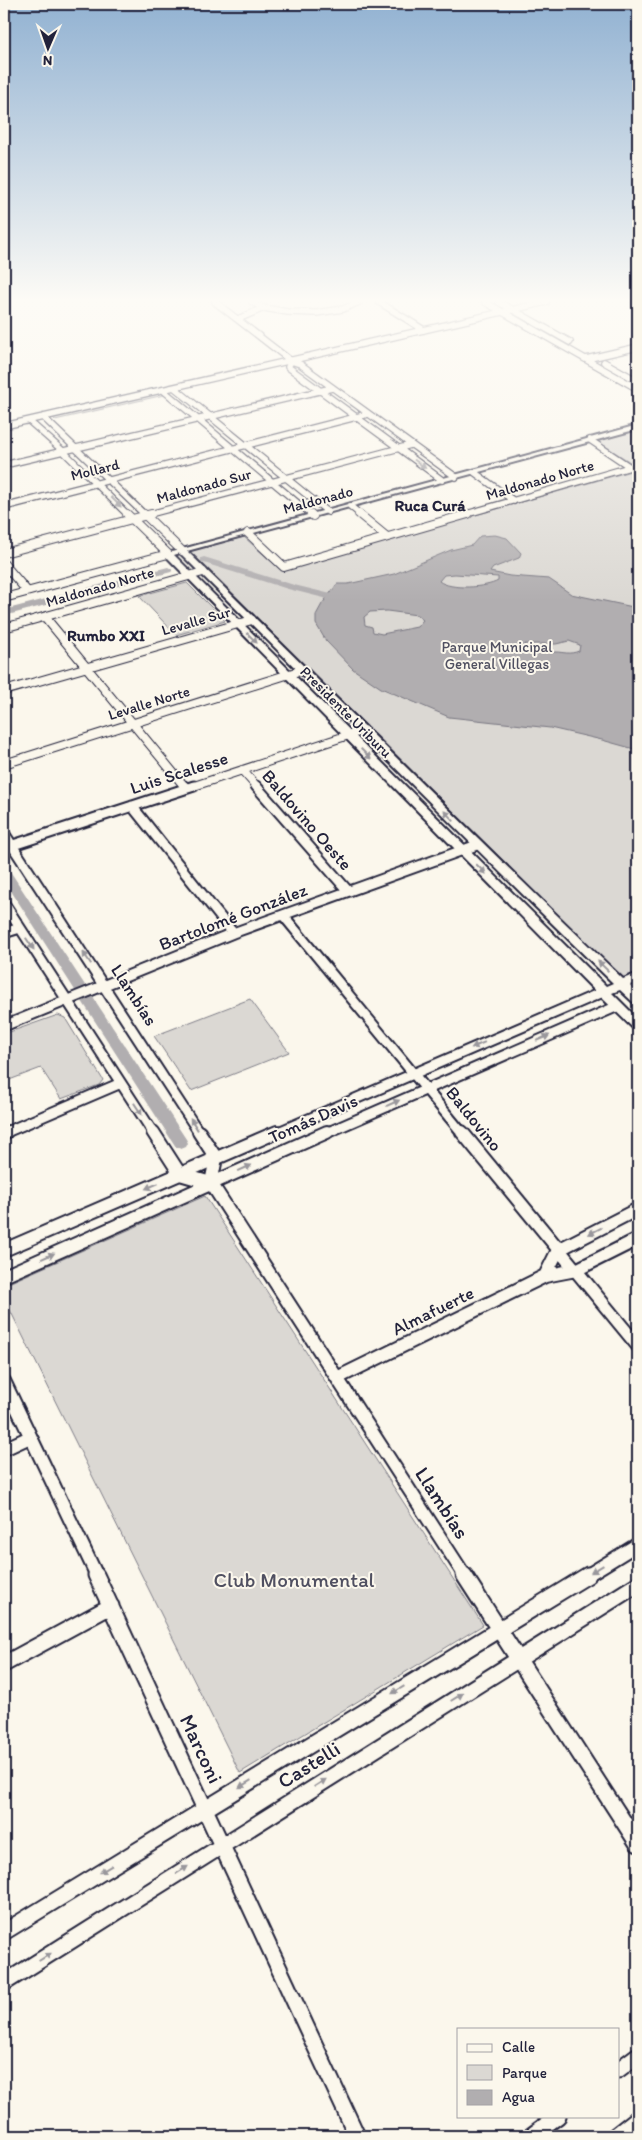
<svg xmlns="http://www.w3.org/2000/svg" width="642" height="2140" font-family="Itim,sans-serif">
  <rect width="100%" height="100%" fill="#fbf7ec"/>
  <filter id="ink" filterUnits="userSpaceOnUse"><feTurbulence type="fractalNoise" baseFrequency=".02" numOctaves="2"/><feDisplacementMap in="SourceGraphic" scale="10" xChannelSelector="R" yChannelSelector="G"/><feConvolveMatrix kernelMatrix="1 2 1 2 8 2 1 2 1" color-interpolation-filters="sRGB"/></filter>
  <g filter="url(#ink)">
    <!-- green -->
    <path fill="#dbd8d3" stroke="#7e7d87" d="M162 393 164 395 55 420 53 418Z
      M638 429V467L596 440Z
      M638 469V972L623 979 190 551 244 537 281 570Z
      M187 583 225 621 176 635 139 596Z
      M250 999 289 1052 191 1091 154 1036Z
      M58 1015 65 1018 103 1080 99 1085 61 1099 41 1068 4 1082V1034Z
      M205 1196 483 1625 240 1773 4 1298V1285Z"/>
    <!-- water -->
    <path fill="#b1aeb0" stroke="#787681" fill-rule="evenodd" d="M495 535 507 538 521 553 519 558 493 568 490 572 510 576 549 579 571 594 638 608V750L602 740 550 728 449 717 381 688 353 669 326 641 316 624V615L322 604 337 584H348L394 574 451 550 472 545 480 536ZM455 574 498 577V581C486 588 450 590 439 581L444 575ZM387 611 417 615 423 620 417 627 382 634 373 632 372 627 365 625 364 617 370 612ZM569 641 580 645 579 651C569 655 564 652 555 652 543 651 537 654 526 648L525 644H556Z"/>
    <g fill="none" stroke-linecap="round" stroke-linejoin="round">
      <!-- canal -->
      <path fill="#b1aeb0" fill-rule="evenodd" d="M204 557 294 585 331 594 333 596 328 599 288 589 201 562V558Z
        M168 567 173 570 171 572 4 616V610Z
        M4 867 8 868 186 1139 188 1143 186 1147 181 1149 176 1147 4 880Z"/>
      <defs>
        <path id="minor-far4" d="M215 302 291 361 300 364 456 477
          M252 302 264 308
          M379 302 424 330
          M485 302 638 389
          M499 302 570 342
          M635 302 638 303
          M238 319 264 308 288 312 316 313 343 309 359 302
          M586 359 638 347
          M291 361 288 367 442 480
          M604 362 638 381
          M175 388 328 512
          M163 390 312 515
          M43 417 145 515
          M29 421 63 451 128 515
          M4 426 546 302
          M4 465 332 388
          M474 472 514 501
          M350 506 361 515
          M4 507 368 414
          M146 515 411 445
          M463 515 630 467 590 440"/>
        <path id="minor-far3" d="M144 514 182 551
          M311 514 313 516
          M359 514 387 537
          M248 533 284 567 468 514
          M4 553 151 514
          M4 564 27 591
          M4 598 168 554 127 514
          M45 617 185 787
          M4 628 203 572
          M4 691 252 620
          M4 764 302 670
          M242 770 257 787
          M191 787 364 730"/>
        <path id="minor-far2" d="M184 786 186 788
          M256 786 348 891
          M132 806 233 933
          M4 833 200 1134
          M4 848 194 786
          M4 903 154 1134
          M283 915 463 1134
          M4 933 20 928
          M4 1026 233 933 477 845
          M4 1133 121 1083
          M274 1134 603 992
          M324 1134 618 1006"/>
        <path id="minor-far1" d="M153 1132 180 1174 211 1183 465 1576
          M199 1132 216 1158 211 1183
          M462 1132 638 1346
          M4 1133 6 1132
          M4 1250 277 1132
          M4 1276 327 1132
          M545 1276 558 1250 638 1209
          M337 1378 545 1276 576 1270 638 1239
          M4 1381 97 1576
          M4 1449 30 1437
          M586 1576 638 1544"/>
        <path id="minor" d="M96 1575 357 2136
          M464 1575 638 1844
          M4 1664 111 1606
          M4 1932 588 1575
          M4 1983 638 1584
          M618 2070 638 2055
          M531 2136 558 2116
          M615 2136 638 2118"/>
        <path id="tertiary" d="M638 425V429L187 551C333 694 476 838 623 979L638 973V982L630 985 638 993V1004L634 1003 620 990 612 993 638 1019V1030L634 1029 599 995 164 554ZM180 553C324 696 467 841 613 983L606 986 174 555Z"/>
      </defs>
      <!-- minor-far4 casing -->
      <use href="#minor-far4" stroke="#22223b" stroke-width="8"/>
      <!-- minor-far3 casing -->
      <use href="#minor-far3" stroke="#22223b" stroke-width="10"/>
      <!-- minor-far2 casing -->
      <use href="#minor-far2" stroke="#22223b" stroke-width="13"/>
      <!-- minor-far1 casing -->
      <use href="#minor-far1" stroke="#22223b" stroke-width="16"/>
      <!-- minor casing -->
      <use href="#minor" stroke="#22223b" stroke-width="19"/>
      <!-- tertiary casing -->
      <use href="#tertiary" stroke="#22223b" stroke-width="4"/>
      <!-- minor-far4 -->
      <use href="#minor-far4" stroke="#fbf7ec" stroke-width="5.5"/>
      <!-- minor-far3 -->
      <use href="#minor-far3" stroke="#fbf7ec" stroke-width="8"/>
      <!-- minor-far2 -->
      <use href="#minor-far2" stroke="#fbf7ec" stroke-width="9"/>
      <!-- minor-far1 -->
      <use href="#minor-far1" stroke="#fbf7ec" stroke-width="12"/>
      <!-- minor -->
      <use href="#minor" stroke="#fbf7ec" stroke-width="15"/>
      <!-- tertiary -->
      <use href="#tertiary" fill="#fbf7ec" fill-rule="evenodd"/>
    </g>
    <!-- one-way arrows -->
    <defs><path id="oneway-solid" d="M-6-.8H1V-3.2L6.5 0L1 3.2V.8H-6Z" transform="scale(1.25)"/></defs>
    <g fill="#99979c">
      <use href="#oneway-solid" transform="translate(420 464) rotate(37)"/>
      <use href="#oneway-solid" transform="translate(116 502) rotate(44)"/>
      <use href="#oneway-solid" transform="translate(252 638) rotate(45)"/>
      <use href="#oneway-solid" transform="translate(366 754) rotate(45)"/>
      <use href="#oneway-solid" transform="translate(449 816) rotate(-134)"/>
      <use href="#oneway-solid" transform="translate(481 869) rotate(45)"/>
      <use href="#oneway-solid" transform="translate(30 944) rotate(56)"/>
      <use href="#oneway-solid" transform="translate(87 958) rotate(-124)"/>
      <use href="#oneway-solid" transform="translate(603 966) rotate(-136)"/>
      <use href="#oneway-solid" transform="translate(543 1038) rotate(-23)"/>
      <use href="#oneway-solid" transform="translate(478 1045) rotate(157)"/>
      <use href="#oneway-solid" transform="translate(393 1103) rotate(-24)"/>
      <use href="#oneway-solid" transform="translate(138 1109) rotate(57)"/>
      <use href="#oneway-solid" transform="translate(194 1124) rotate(-122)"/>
      <use href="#oneway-solid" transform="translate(245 1168) rotate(-24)"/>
      <use href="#oneway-solid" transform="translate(152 1186) rotate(157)"/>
      <use href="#oneway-solid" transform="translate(595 1231) rotate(153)"/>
      <use href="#oneway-solid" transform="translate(48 1256) rotate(-24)"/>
      <use href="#oneway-solid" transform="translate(597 1569) rotate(149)"/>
      <use href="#oneway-solid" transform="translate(398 1690) rotate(149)"/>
      <use href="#oneway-solid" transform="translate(457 1697) rotate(-32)"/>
      <use href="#oneway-solid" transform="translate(320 1783) rotate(-32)"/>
      <use href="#oneway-solid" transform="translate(245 1784) rotate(149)"/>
      <use href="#oneway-solid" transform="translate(106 1869) rotate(149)"/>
      <use href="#oneway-solid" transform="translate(182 1870) rotate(-32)"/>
      <use href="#oneway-solid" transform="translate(45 1957) rotate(-32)"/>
    </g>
  </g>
  <!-- sky -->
  <linearGradient id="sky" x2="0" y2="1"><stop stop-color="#92b2d2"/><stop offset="0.5" stop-color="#fdfbf6"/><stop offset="1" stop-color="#fdfbf6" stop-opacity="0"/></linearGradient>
  <rect width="642" height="601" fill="url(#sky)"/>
  <g text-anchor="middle" stroke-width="4" stroke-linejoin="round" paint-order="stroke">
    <!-- far-street labels -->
    <g font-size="15" fill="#22223b" stroke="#fbf7ec">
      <text transform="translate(95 470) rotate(-14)" y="5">Mollard</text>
      <text transform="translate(540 480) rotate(-16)" y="5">Maldonado Norte</text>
      <text transform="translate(204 486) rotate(-15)" y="5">Maldonado Sur</text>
      <text transform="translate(318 500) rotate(-15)" y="5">Maldonado</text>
      <text transform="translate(100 587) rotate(-16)" y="5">Maldonado Norte</text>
      <text transform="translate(196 621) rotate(-16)" y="5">Levalle Sur</text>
      <text transform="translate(149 703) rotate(-17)" y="5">Levalle Norte</text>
      <text transform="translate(346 712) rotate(45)" y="5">Presidente Uriburu</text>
    </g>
    <!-- far-park labels -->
    <g font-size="15" fill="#505061" stroke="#fbf7ec">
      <text x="497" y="652">Parque Municipal<tspan x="497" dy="17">General Villegas</tspan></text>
    </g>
    <!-- far-neighbourhood labels -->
    <g font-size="16" font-weight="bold" fill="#22223b" stroke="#fbf7ec">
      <text x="430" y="511">Ruca Curá</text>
      <text x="106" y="641">Rumbo XXI</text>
    </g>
    <!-- street labels -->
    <g font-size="18" fill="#22223b" stroke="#fbf7ec">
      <text transform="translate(179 773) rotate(-18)" y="6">Luis Scalesse</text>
      <text transform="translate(307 820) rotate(49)" y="6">Baldovino Oeste</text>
      <text transform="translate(233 917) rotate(-21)" y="6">Bartolomé González</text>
      <text transform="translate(134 995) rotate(57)" y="6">Llambías</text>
      <text transform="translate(313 1119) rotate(-24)" y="6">Tomás Davis</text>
      <text transform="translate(474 1119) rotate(51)" y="6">Baldovino</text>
      <text transform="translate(433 1311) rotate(-26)" y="6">Almafuerte</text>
    </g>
    <!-- near-street labels -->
    <g font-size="21" fill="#22223b" stroke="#fbf7ec">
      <text transform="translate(442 1503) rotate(57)" y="7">Llambías</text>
      <text transform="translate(201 1749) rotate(65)" y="7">Marconi</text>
      <text transform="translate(309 1765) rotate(-32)" y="7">Castelli</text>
    </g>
    <!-- near-park labels -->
    <g font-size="21" fill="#505061" stroke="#fbf7ec">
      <text x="294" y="1587">Club Monumental</text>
    </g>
  </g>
  <!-- margin -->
  <rect width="642" height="2140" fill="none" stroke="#fbf7ec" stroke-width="20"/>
  <rect x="10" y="10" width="622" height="2120" fill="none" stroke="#22223b" stroke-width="2" filter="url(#ink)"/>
  <!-- legend -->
  <rect x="457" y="2028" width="162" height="90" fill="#fbf7ec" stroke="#a4a2a5"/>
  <rect x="467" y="2044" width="25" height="8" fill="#fbf7ec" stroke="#a4a2a5"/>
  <text x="502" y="2052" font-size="15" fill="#22223b">Calle</text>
  <rect x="467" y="2065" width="25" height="15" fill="#dbd8d3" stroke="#a4a2a5"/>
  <text x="502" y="2078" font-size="15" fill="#22223b">Parque</text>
  <rect x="467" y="2090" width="25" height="15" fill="#b1aeb0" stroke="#a4a2a5"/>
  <text x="502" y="2102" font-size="15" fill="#22223b">Agua</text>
  <!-- north arrow -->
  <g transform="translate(48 48) rotate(182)" stroke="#fbf7ec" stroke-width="4" paint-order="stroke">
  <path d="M0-4L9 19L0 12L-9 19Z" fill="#22223b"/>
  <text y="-8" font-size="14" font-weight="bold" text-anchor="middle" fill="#22223b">N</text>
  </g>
</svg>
